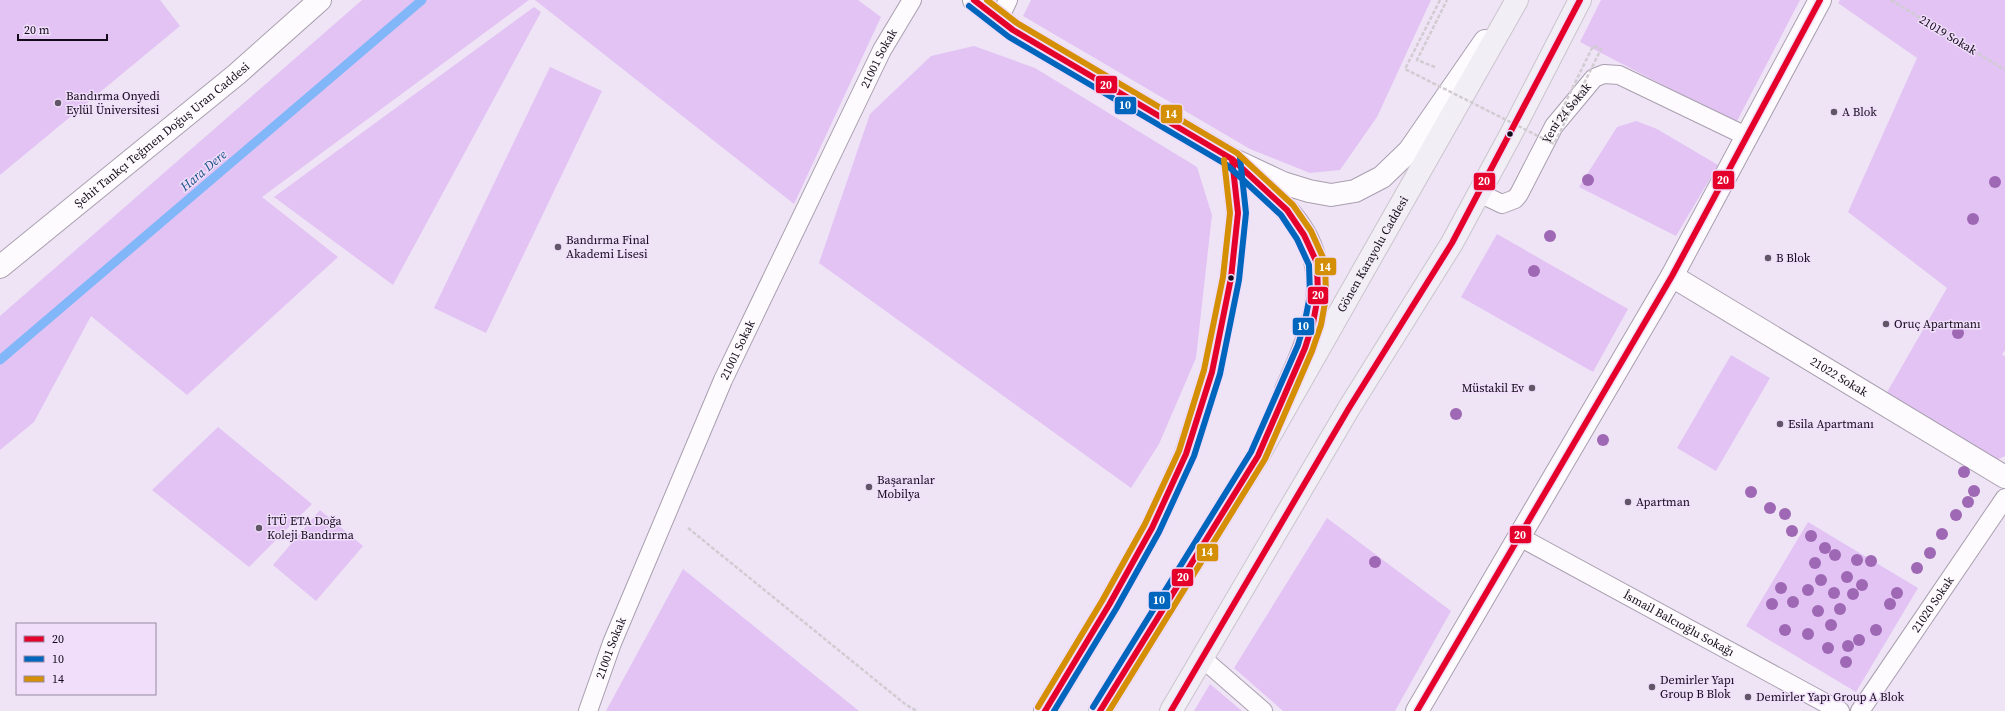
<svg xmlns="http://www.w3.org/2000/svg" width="2005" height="711" font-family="'Source Serif 4',serif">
  <rect width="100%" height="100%" fill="#efe4f5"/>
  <!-- green -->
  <path fill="#e2c3f4" d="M0 0H160L180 26 0 175Z
    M362 0H529L262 197 338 257 187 395 91 316 34 422 0 450V316Z
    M535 0H858L881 17 794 204Z
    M1031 0H1431L1377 117 1340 170 1310 173 1250 149 1023 16Z
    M1601 0H1800L1736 123 1580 42Z
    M1840 0H2005V350L2002 355 2005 356V456L1994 461 1886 394 1947 288 1848 212 1917 58 1838 3Z
    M534 7 541 12 393 285 274 197Z
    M974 46 1035 68 1197 167 1212 215 1196 358 1159 444 1131 488 819 263 870 114 931 56Z
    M550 67 602 91 486 333 434 308Z
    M1636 121 1657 129 1718 165 1676 236 1579 187 1617 127Z
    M1497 234 1628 309 1593 372 1461 297Z
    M1731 355 1770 378 1716 471 1677 448Z
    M218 427 312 504 249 567 152 490Z
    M320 510 363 546 316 601 273 565Z
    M1327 518 1451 611 1395 711H1283L1234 668Z
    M1808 522 1918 588 1856 692 1746 626Z
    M683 569 859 711H606Z
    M1210 684 1242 711H1194Z"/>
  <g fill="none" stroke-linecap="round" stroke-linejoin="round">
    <!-- stream -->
    <path stroke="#81b6f8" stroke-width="9" d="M0 360 422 0"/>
    <defs>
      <g id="lane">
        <path d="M999 19 1008 0"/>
        <path id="s1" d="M1479 193 1502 204 1515 199 1519 194 1554 126 1594 78 1604 74 1619 75 1746 136"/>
        <path id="s2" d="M1518 536 1840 711"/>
        <path d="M1202 658 1263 711"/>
        <path id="s3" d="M588 711 612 643 723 380 882 50 912 0"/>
        <path id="s4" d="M1860 711 2005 498"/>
      </g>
      <g id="street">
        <path id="s5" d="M1672 276 2005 477"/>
        <path d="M1417 711 1672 276 1820 0"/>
      </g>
      <g id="secondary">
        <path d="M974 0 1013 30 1232 159 1283 183 1309 191 1331 195 1355 191 1382 177 1409 151 1485 41"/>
        <path d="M1247 174C1260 185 1274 196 1286 209 1341 267 1314 328 1286 390"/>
        <path id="s6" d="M0 267 237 74 320 0"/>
        <path d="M1045 711 1109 605 1152 528 1186 454 1212 372 1231 278 1238 213 1232 159"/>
      </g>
      <g id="highway">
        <path id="s7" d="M1100 711 1258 456 1517 0"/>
        <path d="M1171 711 1349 408 1452 243 1511 134 1580 0"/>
      </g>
    </defs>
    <!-- lane casing -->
    <use href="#lane" stroke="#a99faf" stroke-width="20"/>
    <!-- street casing -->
    <use href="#street" stroke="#a99faf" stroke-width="24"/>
    <!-- secondary casing -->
    <use href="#secondary" stroke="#a99faf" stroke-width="24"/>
    <!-- highway casing -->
    <use href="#highway" stroke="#cac4cd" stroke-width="24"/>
    <!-- path -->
    <path stroke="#d0ccd1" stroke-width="2.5" stroke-dasharray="4 2" stroke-linecap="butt" d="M1891 0 2005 70
      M1435 67 1417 60 1447 0
      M688 528 905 704 917 711"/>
    <!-- lane -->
    <use href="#lane" stroke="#fdfbfe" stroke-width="18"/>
    <!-- street -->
    <use href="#street" stroke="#fdfbfe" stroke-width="22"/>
    <!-- secondary -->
    <use href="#secondary" stroke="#fdfbfe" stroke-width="22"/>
    <!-- highway -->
    <use href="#highway" stroke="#f2eef5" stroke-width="22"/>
    <!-- path-bridge -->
    <path stroke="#d0ccd1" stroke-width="2.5" stroke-dasharray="4 2" stroke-linecap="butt" d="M1440 0 1405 69 1554 144 1601 49 1593 46 1554 126"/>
    <defs>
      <path id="bus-1" d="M974 0 1013 30 1232 159 1287 210 1304 235 1317 263 1318 296 1313 323 1305 348 1258 456 1100 711
        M1045 711 1109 605 1152 528 1186 454 1212 372 1231 278 1238 213 1232 159
        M1171 711 1349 408 1452 243 1580 0
        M1417 711 1672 276 1820 0"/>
      <path id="bus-2" d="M969 6 1009 37 1227 165 1281 215 1297 239 1309 265 1310 295 1305 321 1298 345 1251 452 1093 707
        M1054 711 1116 609 1159 532 1194 456 1220 374 1239 280 1246 213 1240 158"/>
      <path id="bus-3" d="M987 0 1017 23 1237 153 1293 205 1311 231 1325 262 1326 297 1321 325 1312 351 1265 459 1109 711
        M1038 707 1102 601 1145 524 1179 451 1204 370 1223 277 1230 213 1224 160"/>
    </defs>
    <!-- bus-1 casing -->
    <use href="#bus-1" stroke="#f0defb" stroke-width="9"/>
    <!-- bus-2 casing -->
    <use href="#bus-2" stroke="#f0defb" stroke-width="9"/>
    <!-- bus-3 casing -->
    <use href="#bus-3" stroke="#f0defb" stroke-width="9"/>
    <!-- bus-1 -->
    <use href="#bus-1" stroke="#e4002b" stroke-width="6"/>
    <!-- bus-2 -->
    <use href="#bus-2" stroke="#0065bd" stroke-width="6"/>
    <!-- bus-3 -->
    <use href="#bus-3" stroke="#d58f04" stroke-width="6"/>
  </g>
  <!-- trees -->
  <g fill="#9f68b5">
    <circle cx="1588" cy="180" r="6"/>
    <circle cx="1995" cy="182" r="6"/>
    <circle cx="1973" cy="219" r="6"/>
    <circle cx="1550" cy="236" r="6"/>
    <circle cx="1534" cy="271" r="6"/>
    <circle cx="1958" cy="333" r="6"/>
    <circle cx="1456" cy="414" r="6"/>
    <circle cx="1603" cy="440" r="6"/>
    <circle cx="1964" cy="472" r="6"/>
    <circle cx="1974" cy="491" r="6"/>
    <circle cx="1751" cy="492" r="6"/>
    <circle cx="1968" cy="502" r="6"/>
    <circle cx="1770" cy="508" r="6"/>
    <circle cx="1785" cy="514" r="6"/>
    <circle cx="1956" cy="515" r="6"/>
    <circle cx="1792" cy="531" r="6"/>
    <circle cx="1942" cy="534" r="6"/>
    <circle cx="1811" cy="536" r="6"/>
    <circle cx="1825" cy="548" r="6"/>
    <circle cx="1930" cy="553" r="6"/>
    <circle cx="1835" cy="555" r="6"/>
    <circle cx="1857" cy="560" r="6"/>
    <circle cx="1871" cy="561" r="6"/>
    <circle cx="1375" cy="562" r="6"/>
    <circle cx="1815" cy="563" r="6"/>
    <circle cx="1917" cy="568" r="6"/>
    <circle cx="1847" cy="577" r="6"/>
    <circle cx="1821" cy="580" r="6"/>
    <circle cx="1862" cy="585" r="6"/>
    <circle cx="1781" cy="588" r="6"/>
    <circle cx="1808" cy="590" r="6"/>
    <circle cx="1834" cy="593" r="6"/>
    <circle cx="1897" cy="593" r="6"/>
    <circle cx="1853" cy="594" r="6"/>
    <circle cx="1793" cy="602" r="6"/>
    <circle cx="1772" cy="604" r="6"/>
    <circle cx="1890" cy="604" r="6"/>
    <circle cx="1840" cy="609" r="6"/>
    <circle cx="1818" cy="611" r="6"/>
    <circle cx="1831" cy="625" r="6"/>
    <circle cx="1785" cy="630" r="6"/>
    <circle cx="1876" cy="630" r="6"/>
    <circle cx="1808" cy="634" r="6"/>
    <circle cx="1859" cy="640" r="6"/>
    <circle cx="1848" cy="646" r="6"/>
    <circle cx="1828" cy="648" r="6"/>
    <circle cx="1846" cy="662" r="6"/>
  </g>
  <!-- markers -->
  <g fill="#615667" stroke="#f0defb" stroke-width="1.5">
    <circle cx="58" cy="103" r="4"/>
    <circle cx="1834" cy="112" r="4"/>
    <circle cx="558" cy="247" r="4"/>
    <circle cx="1768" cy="258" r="4"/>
    <circle cx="1886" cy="324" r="4"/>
    <circle cx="1532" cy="388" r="4"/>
    <circle cx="1780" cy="424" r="4"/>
    <circle cx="869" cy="487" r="4"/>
    <circle cx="1628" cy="502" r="4"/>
    <circle cx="259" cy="528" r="4"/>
    <circle cx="1652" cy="687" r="4"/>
    <circle cx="1748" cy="697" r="4"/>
  </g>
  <g fill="#140a1a" stroke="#f0defb" stroke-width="1.5">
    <circle cx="1510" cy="134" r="3.5"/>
    <circle cx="1231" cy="278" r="3.5"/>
  </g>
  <g text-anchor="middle" stroke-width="3" stroke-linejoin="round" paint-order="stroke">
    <!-- street labels -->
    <g font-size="12" fill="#140a1a" stroke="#f0defb">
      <text transform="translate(1948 35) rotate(31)" y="4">21019 Sokak</text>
      <text dy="4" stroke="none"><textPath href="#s3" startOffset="715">21001 Sokak</textPath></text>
      <text dy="4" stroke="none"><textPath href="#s1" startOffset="140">Yeni 24 Sokak</textPath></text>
      <text dy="4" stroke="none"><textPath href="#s6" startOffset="209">Şehit Tankçı Teğmen Doğuş Uran Caddesi</textPath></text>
      <text dy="4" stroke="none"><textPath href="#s7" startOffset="532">Gönen Karayolu Caddesi</textPath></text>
      <text dy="4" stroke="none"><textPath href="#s3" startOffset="391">21001 Sokak</textPath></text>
      <text dy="4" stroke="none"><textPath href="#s5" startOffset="195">21022 Sokak</textPath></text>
      <text dy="4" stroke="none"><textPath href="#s4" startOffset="129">21020 Sokak</textPath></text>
      <text dy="4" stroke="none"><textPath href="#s2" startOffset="183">İsmail Balcıoğlu Sokağı</textPath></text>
      <text dy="4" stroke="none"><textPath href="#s3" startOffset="67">21001 Sokak</textPath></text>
    </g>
    <!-- poi labels -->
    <g font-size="12" fill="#140a1a" stroke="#f0defb" text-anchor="start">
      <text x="66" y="100">Bandırma Onyedi<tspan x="66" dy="14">Eylül Üniversitesi</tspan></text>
      <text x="1842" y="116">A Blok</text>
      <text x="566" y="244">Bandırma Final<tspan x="566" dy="14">Akademi Lisesi</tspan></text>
      <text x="1776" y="262">B Blok</text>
      <text x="1894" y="328">Oruç Apartmanı</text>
      <text x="1524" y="392" text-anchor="end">Müstakil Ev</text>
      <text x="1788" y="428">Esila Apartmanı</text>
      <text x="877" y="484">Başaranlar<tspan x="877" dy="14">Mobilya</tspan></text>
      <text x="1636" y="506">Apartman</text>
      <text x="267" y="525">İTÜ ETA Doğa<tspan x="267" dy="14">Koleji Bandırma</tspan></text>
      <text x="1660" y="684">Demirler Yapı<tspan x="1660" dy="14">Group B Blok</tspan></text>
      <text x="1756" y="701">Demirler Yapı Group A Blok</text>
    </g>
    <!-- water labels -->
    <g font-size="13" font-style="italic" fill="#1b5089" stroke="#f0defb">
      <text transform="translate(203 170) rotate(-40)" y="5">Hara Dere</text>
    </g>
  </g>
  <g stroke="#f0defb" stroke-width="1.5">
    <rect x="1095" y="75" width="23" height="19" rx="4" fill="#e4002b"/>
    <rect x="1114" y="96" width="23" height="19" rx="4" fill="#0065bd"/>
    <rect x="1160" y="104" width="23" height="20" rx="4" fill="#d58f04"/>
    <rect x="1712" y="170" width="23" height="20" rx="4" fill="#e4002b"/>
    <rect x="1473" y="172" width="23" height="19" rx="4" fill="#e4002b"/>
    <rect x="1314" y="257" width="23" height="19" rx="4" fill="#d58f04"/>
    <rect x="1307" y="286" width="22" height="19" rx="4" fill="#e4002b"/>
    <rect x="1292" y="317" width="23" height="19" rx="4" fill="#0065bd"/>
    <rect x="1509" y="525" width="23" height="19" rx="4" fill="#e4002b"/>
    <rect x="1196" y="543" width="23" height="19" rx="4" fill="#d58f04"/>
    <rect x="1171" y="568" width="23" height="19" rx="4" fill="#e4002b"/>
    <rect x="1148" y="591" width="23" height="19" rx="4" fill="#0065bd"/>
  </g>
  <g font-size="11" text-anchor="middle" font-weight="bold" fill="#fff">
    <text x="1106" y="89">20</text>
    <text x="1125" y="109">10</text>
    <text x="1171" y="118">14</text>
    <text x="1723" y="184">20</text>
    <text x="1484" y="185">20</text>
    <text x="1325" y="271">14</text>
    <text x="1318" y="299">20</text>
    <text x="1303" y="330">10</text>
    <text x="1520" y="539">20</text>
    <text x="1207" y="556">14</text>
    <text x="1183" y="581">20</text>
    <text x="1159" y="604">10</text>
  </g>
  <!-- legend -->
  <rect x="16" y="623" width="140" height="72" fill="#f0defb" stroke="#9889a1"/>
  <rect x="24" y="636" width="20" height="6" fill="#e4002b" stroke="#9889a1"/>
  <text x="52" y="643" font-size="12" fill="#140a1a">20</text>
  <rect x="24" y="656" width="20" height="6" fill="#0065bd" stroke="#9889a1"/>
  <text x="52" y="663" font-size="12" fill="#140a1a">10</text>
  <rect x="24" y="676" width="20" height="6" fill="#d58f04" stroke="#9889a1"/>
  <text x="52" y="683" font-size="12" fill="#140a1a">14</text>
  <!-- scale -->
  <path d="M18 34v6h89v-6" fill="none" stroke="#140a1a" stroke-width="2"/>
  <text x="24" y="34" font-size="12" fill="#140a1a" stroke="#f0defb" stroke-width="3" paint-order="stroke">20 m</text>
</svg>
